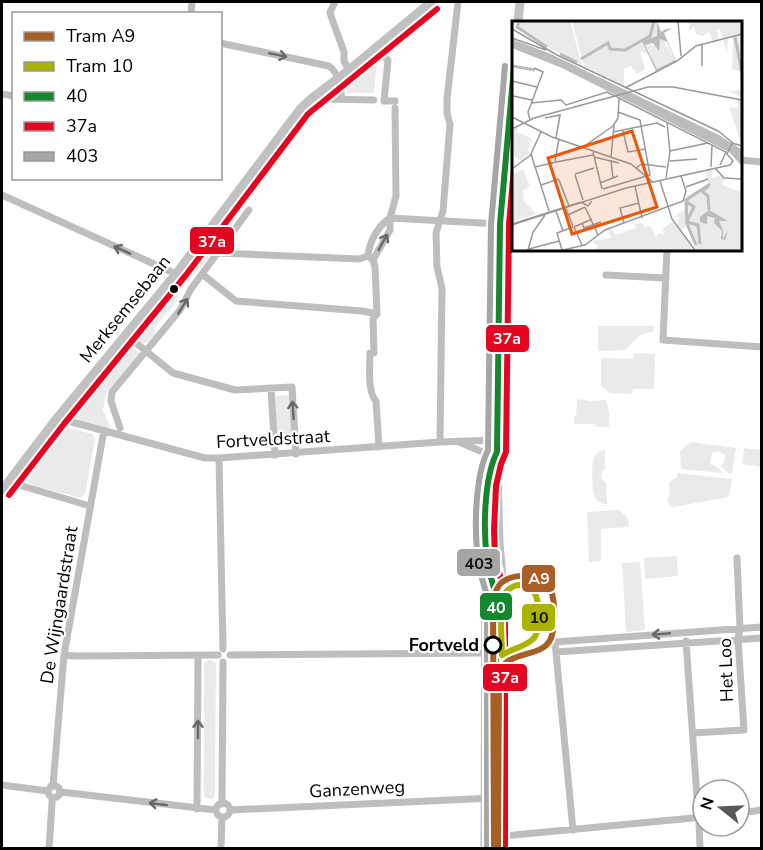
<svg xmlns="http://www.w3.org/2000/svg" width="763" height="850" font-family="'Nunito Sans',sans-serif">
  <rect width="100%" height="100%" fill="#fff"/>
  <!-- green -->
  <path fill="#eaeaea" d="M372 62H377L374 93H347V83Z
    M203 253 210 257 180 290 176 302 154 328 155 334 149 342 143 343 140 340 139 337Z
    M598 326H655L654 331 640 335 625 350 598 351Z
    M129 344 140 353 106 393 103 410 111 428 80 421 73 415V409L124 346Z
    M634 353 655 354 654 389H633L632 394 610 393 601 386V358L633 359Z
    M290 395 292 443 277 445 275 396Z
    M577 399 591 401 606 400 609 413V426L606 427H596L595 424H574V416H576Z
    M61 426 92 434 95 439 85 494 81 497H77L35 486C31 484 26 482 25 478 39 466 56 443 61 426Z
    M691 442 736 448 732 474 728 473 721 466C724 462 726 460 725 455L718 451 712 453 710 463 717 467 723 473 681 469 680 451Z
    M744 448 761 450V467L742 464Z
    M605 450V469L603 470C600 475 601 480 606 482L607 504C602 504 598 503 595 498 592 492 591 464 594 458 596 453 600 451 605 450Z
    M677 473 732 479 729 497 673 507 667 502 670 492 669 482 677 477Z
    M618 510C626 514 629 518 629 527L601 529V561L589 562 587 512Z
    M677 556 678 576 645 579 644 558Z
    M640 562 645 630 626 632 622 563Z
    M209 660H211L216 663 215 795 213 799 206 798 204 796V663Z"/>
  <g fill="none" stroke-linecap="round" stroke-linejoin="round">
    <!-- street -->
    <path stroke="#bebebe" stroke-width="7" d="M335 2 330 12 331 16 344 52V61L349 70
      M191 14 192 2
      M220 43 329 66C339 73 342 88 341 99
      M374 49 388 60 384 101H395
      M2 94 14 96
      M323 99 374 100
      M740 160 762 162
      M2 195 176 274
      M201 240 219 253 359 259 368 256 373 260 390 230V218L396 196 395 108
      M667 249 663 340 762 347
      M368 256C369 242 378 226 390 218L500 224
      M373 260 375 267 377 314 373 319 374 353H370C370 367 367 391 376 401L379 447
      M202 274 236 301 362 311 377 314
      M606 275 665 278
      M125 334 173 373 235 390 292 387 296 454
      M271 388 275 455
      M57 418 205 458H219L440 442 497 440
      M120 428 111 401 112 392 180 310 191 289 249 210
      M440 442 442 288 437 267 436 233 443 211 450 124 447 113V99L458 2
      M459 442 480 451 497 452
      M219 458 223 649
      M8 482 14 487 19 485 90 506
      M686 641 698 812
      M556 652 762 638
      M64 655 76 656 218 655
      M230 655 486 653
      M693 733 744 730 738 639 740 628 737 558
      M2 785 48 791
      M53 785 64 655 104 430
      M61 792 216 810
      M216 810a7 7 0 1 1 14 0a7 7 0 1 1-14 0Z
      M222 804 223 662
      M197 809 198 655
      M230 810 494 798 498 799 505 807
      M739 813 762 810
      M699 823 700 848
      M573 830 555 642 762 627
      M486 836 514 835 693 818
      M49 848 52 804V798L49 795 48 791 51 786H56L59 788 60 794 57 797 52 798
      M221 848 222 817"/>
    <!-- secondary -->
    <path stroke="#c1c1c1" stroke-width="9" d="M518 22 520 2
      M2 490 57 418 179 270 301 108 312 98 349 70 431 2
      M485 848 486 522 488 479 492 458 494 456
      M505 848 504 599 499 543 497 468 500 224 514 67"/>
    <defs>
      <path id="bus-1" d="M496 848V594C492 582 488 570 487 558 483 529 484 478 497 452L500 224 514 67"/>
      <path id="bus-2" d="M9 495 64 424 186 275 308 114 437 9
        M505 848V594L495 557 494 530 496 486 501 464 506 452 509 224 514 168"/>
      <path id="bus-3" d="M487 848V595C483 583 479 571 478 558 474 529 475 476 488 450L491 224 505 66"/>
    </defs>
    <!-- bus-1 casing -->
    <use href="#bus-1" stroke="#fff" stroke-width="10"/>
    <!-- bus-2 casing -->
    <use href="#bus-2" stroke="#fff" stroke-width="10"/>
    <!-- bus-3 casing -->
    <use href="#bus-3" stroke="#fff" stroke-width="10"/>
    <!-- bus-1 -->
    <use href="#bus-1" stroke="#15882e" stroke-width="6"/>
    <!-- bus-2 -->
    <use href="#bus-2" stroke="#e40521" stroke-width="6"/>
    <!-- bus-3 -->
    <use href="#bus-3" stroke="#a6a6a6" stroke-width="6"/>
    <defs>
      <path id="tram-1" d="M494 848 493 599C495 593 497 587 501 583 513 573 539 573 548 585 556 595 555 623 552 635 547 656 520 651 507 662 503 665 501 669 499 673L498 848"/>
      <path id="tram-2" d="M517 585C524 585 530 586 534 592 540 601 541 632 533 639 525 647 511 649 502 655 502 642 499 607 503 597 506 590 511 587 517 585Z"/>
    </defs>
    <!-- tram-1 casing -->
    <use href="#tram-1" stroke="#fff" stroke-width="10"/>
    <!-- tram-2 casing -->
    <use href="#tram-2" stroke="#fff" stroke-width="10"/>
    <!-- tram-1 -->
    <use href="#tram-1" stroke="#a85e24" stroke-width="6"/>
    <!-- tram-2 -->
    <use href="#tram-2" stroke="#aab300" stroke-width="6"/>
  </g>
  <!-- one-way arrows -->
  <defs><path id="oneway-shaft" d="M-6 0H5M1.5-3L5.5 0L1.5 3" fill="none" stroke-width="1.6" stroke-linecap="round" stroke-linejoin="round" transform="scale(1.5)"/></defs>
  <g stroke="#686868">
    <use href="#oneway-shaft" transform="translate(278 55) rotate(12)"/>
    <use href="#oneway-shaft" transform="translate(383 242) rotate(-61)"/>
    <use href="#oneway-shaft" transform="translate(122 250) rotate(-156)"/>
    <use href="#oneway-shaft" transform="translate(183 306) rotate(-58)"/>
    <use href="#oneway-shaft" transform="translate(293 410) rotate(-94)"/>
    <use href="#oneway-shaft" transform="translate(661 634) rotate(175)"/>
    <use href="#oneway-shaft" transform="translate(198 729) rotate(-90)"/>
    <use href="#oneway-shaft" transform="translate(158 804) rotate(-173)"/>
  </g>
  <!-- markers -->
  <circle fill="#000" stroke="#fff" stroke-width="2" cx="174" cy="289" r="5"/>
  <circle fill="#fff" stroke="#000" stroke-width="3" cx="493" cy="645" r="8"/>
  <g text-anchor="middle" stroke-width="4.5" stroke-linejoin="round" paint-order="stroke">
    <!-- street labels -->
    <g font-size="18" fill="#000" stroke="#fff">
      <text transform="translate(125 309) rotate(-51)" y="6">Merksemsebaan</text>
      <text transform="translate(273 439) rotate(-3)" y="6">Fortveldstraat</text>
      <text transform="translate(59 605) rotate(-81)" y="6">De Wijngaardstraat</text>
      <text transform="translate(726 670) rotate(-92)" y="6">Het Loo</text>
      <text transform="translate(357 789) rotate(-3)" y="6">Ganzenweg</text>
    </g>
    <!-- stop labels -->
    <g font-size="18" font-weight="bold" fill="#000" stroke="#fff" text-anchor="end">
      <text x="479" y="651">Fortveld</text>
    </g>
  </g>
  <!-- overview -->
  <g transform="translate(512 21)">
    <rect width="230" height="230" fill="#fff"/>
    <path d="M8 0H58L70 45 24 19 8 7ZM60 0H145V15L130 20 137 34 128 30 133 48 125 53 119 45 112 48V66L72 45ZM177 0H229V76L215 70 229 69 228 51 220 48 221 16 216 17 215 32 208 8 205 9 207 19 201 21 197 11 190 15 184 13 182 6 177 10ZM150 17 163 39 145 48 133 23 143 25ZM224 79 229 80V121L217 87 226 86ZM6 106 5 111 20 118 15 130 18 132 9 140 0 133V110ZM199 147 201 157 208 154 212 157 210 164 229 171V229H184L175 205 169 209 165 203 168 196 161 197 174 188V176L196 163 194 148ZM11 148 18 165 11 169 12 180 24 193 0 201V154ZM161 200 182 229H82L86 225 80 220 99 217 96 209 100 208 104 214 124 207 122 203 130 202 134 208 135 204 140 207 144 217 146 212 152 214 151 208Z" fill="#eaeaea"/>
    <path d="M145 0 149 11 154 8 160 7 152 12 164 40 144 50 130 20 145 15ZM148 18 155 21 163 39 145 48 133 24 141 22 147 30ZM0 18 39 33 207 114 229 128V144L217 131 50 47 0 27ZM197 189 216 200H207L211 209V218L216 209 213 219 209 218 210 210 202 202 203 197 195 195V203L188 201V196Z" fill="#bcbcbc" fill-rule="evenodd"/>
    <path fill="none" stroke="#bcbcbc" stroke-width="3" d="M7 2 5 6 35 26M223 16 230 52M48 33 65 41M69 38 96 22 98 28 113 29 138 15 142 0M0 45 23 49M197 165 190 170 196 175 197 189M175 181 182 186 175 200M175 201 186 204 188 223M184 224 175 203 174 179 198 163"/>
    <path fill="none" stroke="#999" stroke-width="1.5" d="M166 0 169 35M0 8 45 34 206 110 221 122M0 17 34 29M190 45V24M0 60 25 66M113 67 165 40 184 25 230 13M1 75 20 79M19 82 49 79 54 84 95 71 214 131 208 144M0 96 40 116 119 143 141 161M33 97 48 94 44 117M18 99 16 91 31 51 22 47M0 108 22 97 136 66H161L230 79M111 110 116 131 134 128M29 111 19 133 37 190M101 111 145 102 153 106M71 126 101 105 106 97 107 77M158 130 196 122M81 131 90 168M82 136 107 142M99 136 102 104M99 139 101 158M43 140 47 118M158 140 185 138M44 141 81 134M23 146 44 141M199 146 200 124M124 147 130 143 154 146M203 147 212 157 230 158M0 148 20 133M63 153 82 147M63 154 71 179M154 157 158 131 155 102M47 159 57 185M148 160 160 198 183 229M88 162 106 155M29 164 47 158M123 165 130 197M174 166 196 158M91 168 138 154 128 99 106 91M73 186 86 214M54 188 61 205M44 190 51 210M56 194 73 186M70 202 72 207 89 201M112 202 108 187 127 182M0 203 69 181 76 185 80 180M0 204 114 167 218 144 221 140 215 133 220 122 230 125M62 206 70 224M62 206 80 198M17 228 47 220M16 229 21 211 33 194M50 229 45 212 61 206M51 229 73 224 93 209 171 180 174 170 169 155"/>
    <path fill="#e8590c" fill-opacity="0.15" stroke="#e8590c" stroke-width="3" d="M120 110 145 186 60 213 36 137Z"/>
    <rect width="230" height="230" fill="none" stroke="#000" stroke-width="3"/>
  </g>
  <g stroke="#fff" stroke-width="2">
    <rect x="189" y="226" width="46" height="29" rx="6" fill="#e40521"/>
    <rect x="485" y="324" width="45" height="29" rx="6" fill="#e40521"/>
    <rect x="456" y="548" width="45" height="29" rx="6" fill="#a6a6a6"/>
    <rect x="521" y="564" width="35" height="29" rx="6" fill="#a85e24"/>
    <rect x="479" y="592" width="34" height="29" rx="6" fill="#15882e"/>
    <rect x="521" y="603" width="35" height="29" rx="6" fill="#aab300"/>
    <rect x="482" y="663" width="46" height="29" rx="6" fill="#e40521"/>
  </g>
  <g font-size="16" text-anchor="middle" font-weight="bold" fill="#fff">
    <text x="212" y="247">37a</text>
    <text x="507" y="344">37a</text>
    <text x="539" y="584">A9</text>
    <text x="496" y="613">40</text>
    <text x="505" y="683">37a</text>
  </g>
  <g font-size="16" text-anchor="middle" font-weight="bold" fill="#111">
    <text x="479" y="569">403</text>
    <text x="539" y="623">10</text>
  </g>
  <!-- border -->
  <rect width="763" height="850" fill="none" stroke="#000000" stroke-width="6"/>
  <!-- legend -->
  <rect x="12" y="12" width="210" height="168" fill="#ffffff" stroke="#999999" stroke-width="1.5"/>
  <rect x="24" y="32" width="30" height="9" fill="#a85e24" stroke="#999999" stroke-width="1.5"/>
  <text x="66" y="42" font-size="18" fill="#000000">Tram A9</text>
  <rect x="24" y="62" width="30" height="9" fill="#aab300" stroke="#999999" stroke-width="1.5"/>
  <text x="66" y="72" font-size="18" fill="#000000">Tram 10</text>
  <rect x="24" y="92" width="30" height="9" fill="#15882e" stroke="#999999" stroke-width="1.5"/>
  <text x="66" y="102" font-size="18" fill="#000000">40</text>
  <rect x="24" y="122" width="30" height="9" fill="#e40521" stroke="#999999" stroke-width="1.5"/>
  <text x="66" y="132" font-size="18" fill="#000000">37a</text>
  <rect x="24" y="152" width="30" height="9" fill="#a6a6a6" stroke="#999999" stroke-width="1.5"/>
  <text x="66" y="162" font-size="18" fill="#000000">403</text>
  <!-- north arrow -->
  <g transform="translate(721 808) rotate(288)"><circle r="28" fill="#ffffff" stroke="#999999" stroke-width="1.5"/>
  <path d="M0-4.5L10 22L0 15L-10 22Z" fill="#595959"/>
  <text y="-9" font-size="16" font-weight="bold" text-anchor="middle" fill="#000000">N</text>
  </g>
</svg>
